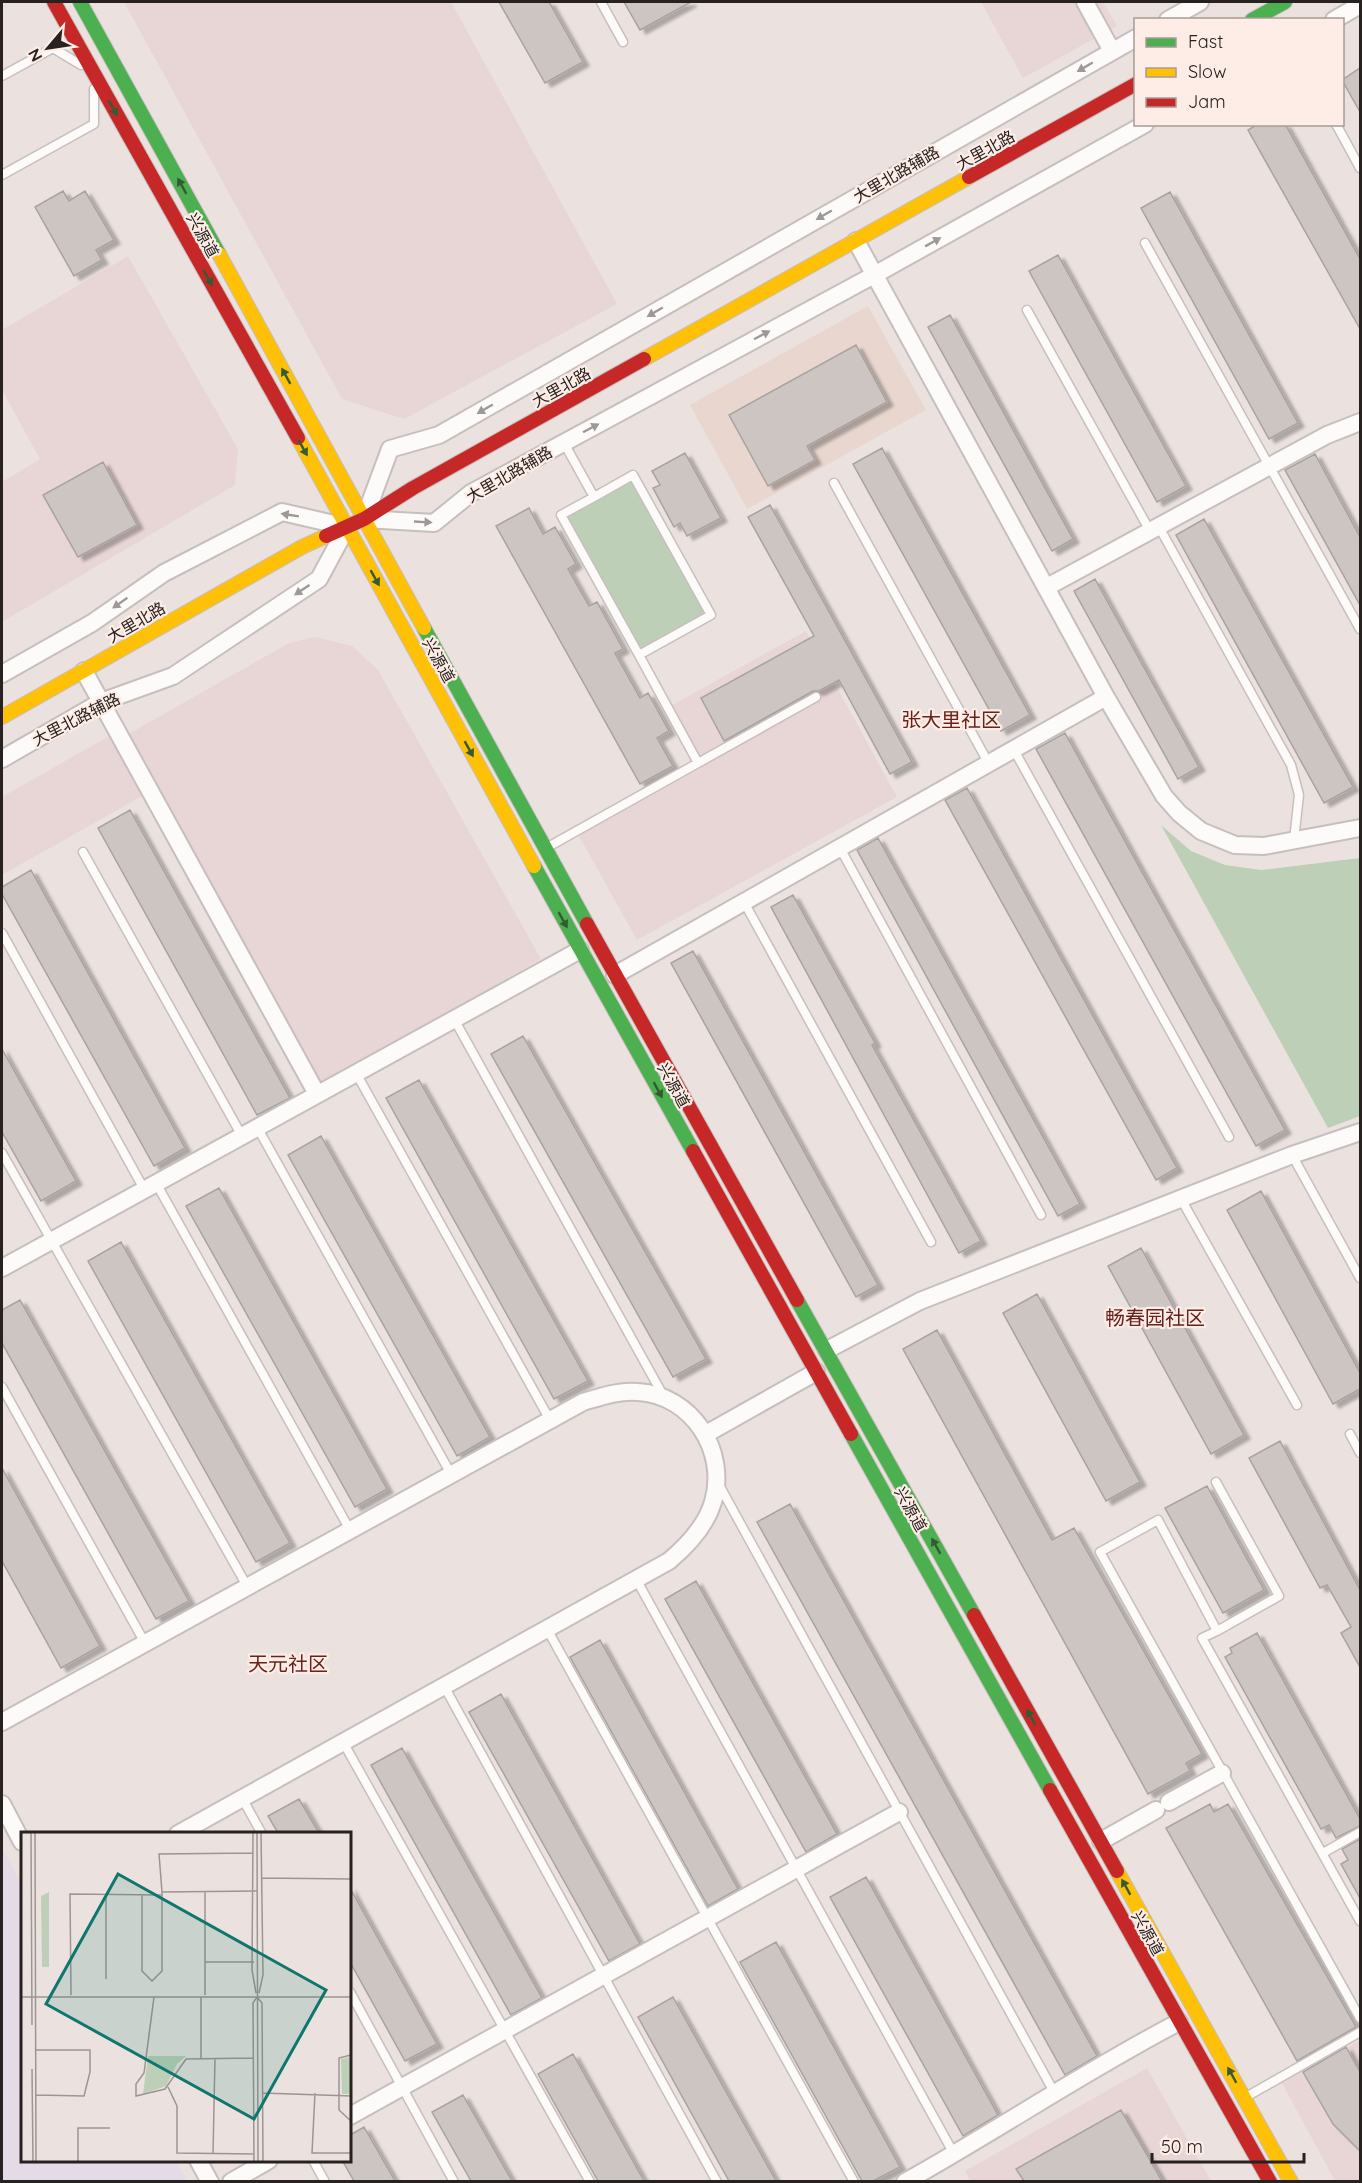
<svg xmlns="http://www.w3.org/2000/svg" width="1362" height="2183" font-family="Quicksand,'Noto Sans SC',sans-serif">
  <defs>
    <filter id="shadow"><feDropShadow dx="6" dy="4" stdDeviation="1.5" flood-color="#0004"/></filter>
  </defs>
  <rect width="100%" height="100%" fill="#ebe2df"/>
  <!-- commercial -->
  <path fill="#e8d5d6" d="M124 2H451L617 304 404 419 342 399Z
    M981 2H1103L1117 26 1023 78Z
    M128 256 238 449 235 485 2 622V482L40 459 2 390V330Z
    M806 631 897 797 637 940 579 836 705 766 672 705Z
    M315 637 352 646 378 670 541 959 321 1083 151 791 2 875V797L118 731 125 736 289 643Z
    M1360 2040V2181H1335L1282 2083Z
    M1147 2068 1211 2181 971 2182 965 2171Z"/>
  <!-- industrial -->
  <path fill="#e4dbe6" d="M2 1847 22 1885V2160L176 2161 187 2181H2Z"/>
  <!-- built -->
  <path fill="#e8d6cf" d="M868 306 926 410 747 509 690 405Z"/>
  <!-- green -->
  <path fill="#bdd0b7" d="M632 481 706 614 641 650 567 517Z
    M1161 825 1191 851 1225 865 1261 870 1360 858V1116L1328 1128Z"/>
  <!-- building -->
  <path fill="#ccc5c2" stroke="#a9a2a0" stroke-width="1.5" filter="url(#shadow)" d="M499 2H549L583 62 545 83Z
    M624 2H691L640 30Z
    M1360 68V112L1342 80Z
    M1258 124H1285L1360 259V329L1248 130Z
    M63 191 69 201 85 191 114 240 96 250 102 260 74 276 35 207Z
    M1170 192 1298 423 1269 439 1141 208Z
    M1058 255 1186 486 1157 502 1029 271Z
    M950 315 1073 539 1052 551 928 327Z
    M856 345 887 402 807 446 815 460 768 486 729 415Z
    M882 448 1030 715 1001 731 853 464Z
    M685 453 721 518 687 536 680 523 674 527 653 488 660 485 652 471Z
    M1315 454 1360 537V605L1285 470Z
    M103 462 137 525 78 557 43 495Z
    M770 505 912 762 890 774 839 680 819 691H813L724 741 701 698 814 636 748 517Z
    M529 508 543 534 555 527 576 564 568 569 589 606 597 602 623 649 615 653 640 698 648 693 669 731 657 738 673 766 640 784 496 526Z
    M1204 519 1353 787 1324 803 1176 535Z
    M1095 579 1199 767 1178 779 1074 591Z
    M1065 733 1285 1130 1256 1146 1036 749Z
    M967 788 1177 1168 1156 1180 945 800Z
    M130 810 290 1098 257 1115 98 828Z
    M878 838 1080 1204 1058 1216 857 850Z
    M31 870 185 1148 154 1166 2 894V887Z
    M793 895 875 1043 872 1045 981 1241 959 1253 771 907Z
    M693 951 878 1285 856 1297 671 963Z
    M523 1036 706 1359 673 1377 491 1054Z
    M2 1049 76 1181 41 1201 2 1132Z
    M419 1080 588 1381 554 1399 386 1098Z
    M321 1136 490 1437 457 1456 288 1155Z
    M219 1188 387 1489 355 1507 186 1206Z
    M1261 1191 1360 1373V1389L1333 1404 1227 1210Z
    M121 1242 290 1543 256 1562 88 1261Z
    M1141 1248 1244 1435 1211 1454 1108 1266Z
    M1037 1294 1140 1482 1106 1501 1003 1313Z
    M20 1300 189 1601 156 1619 2 1343V1310Z
    M937 1330 1052 1540 1074 1528 1202 1754 1186 1763 1190 1771 1148 1794 903 1349Z
    M1280 1441 1360 1590V1667L1341 1633 1351 1627 1327 1585 1320 1588 1249 1458Z
    M2 1468 100 1646 61 1668 2 1561Z
    M1207 1486 1264 1590 1223 1613 1165 1508Z
    M790 1504 1097 2056 1065 2075 757 1522Z
    M696 1581 837 1834 806 1852 665 1599Z
    M1257 1633 1360 1819V1826L1336 1838 1329 1825 1321 1829 1225 1657 1232 1653 1230 1648Z
    M600 1640 738 1889 708 1906 570 1657Z
    M501 1694 640 1944 609 1961 469 1712Z
    M402 1748 542 1998 511 2015 371 1765Z
    M299 1799 319 1833H278L268 1816Z
    M1210 1804 1214 1812 1228 1804 1356 2027 1297 2061 1166 1828Z
    M1360 1839V1898L1341 1864 1348 1860 1342 1849Z
    M866 1877 998 2115 963 2136 830 1897Z
    M350 1888 437 2044 405 2061 350 1962Z
    M776 1942 900 2167 873 2181H862L740 1962Z
    M673 1997 776 2181H729L638 2017Z
    M1346 2047 1360 2072V2151L1333 2124 1303 2072Z
    M573 2054 644 2181H598L538 2074Z
    M463 2095 512 2181H471L432 2112Z
    M1121 2110 1162 2181H1024L1016 2169Z
    M364 2127 395 2181H354L342 2160H350V2135Z"/>
  <g fill="none" stroke-linecap="round" stroke-linejoin="round">
    <defs>
      <path id="lane" d="M601 2 623 42
        M2 76 53 48 81 65
        M1336 124 1360 168
        M2 175 94 124V89
        M1145 243 1360 629
        M1027 310 1150 531
        M564 443 594 497 561 515 639 655 711 615 633 475 594 497
        M834 483 989 764
        M1159 527 1291 765 1299 795 1294 840
        M1014 750 1229 1137
        M698 763 816 697
        M548 847 698 763 639 655
        M840 848 1041 1215
        M83 852 242 1136
        M744 902 931 1242
        M2 933 144 1189
        M454 1019 664 1397
        M356 1073 550 1420
        M257 1127 451 1474
        M2 1153 247 1586
        M1292 1155 1360 1278
        M156 1183 350 1530
        M1181 1199 1297 1405
        M2 1387 145 1643
        M1350 1434 1360 1453
        M1216 1482 1279 1596 1217 1631
        M718 1483 1054 2092
        M636 1579 954 2154
        M547 1629 854 2182
        M444 1686 717 2182
        M343 1742 590 2182
        M242 1798 262 1834
        M1323 1853 1360 1832
        M1360 1921 1202 1638 1217 1631 1158 1520 1100 1552 1360 2018
        M350 1992 454 2182
        M1246 2097 1360 2032
        M313 2160 325 2182"/>
      <path id="street" d="M1085 2 1112 51
        M1168 20 1200 2
        M1334 20 1360 5
        M1136 38 439 435 390 449 364 519 434 523 471 493 876 274 1145 124
        M856 241 1106 697 1164 796 1179 813 1201 831 1235 845 1264 846 1360 828
        M1047 587 1327 435 1360 422
        M84 671 317 1094
        M2 674 92 623 164 573 282 512 347 527 319 579 173 676 101 702 2 759
        M615 975 1106 697
        M2 1268 580 950
        M827 1350 920 1301 1292 1155 1360 1132
        M706 1434 816 1372
        M2 1722 583 1402C600 1397 620 1390 638 1392 692 1395 728 1451 713 1502 706 1526 688 1545 669 1561L178 1834
        M1169 1802 1222 1773
        M2 1804 22 1842
        M1101 1841 1156 1810
        M350 2116 899 1812
        M198 2160 210 2182
        M231 2182 269 2160
        M905 2182C998 2130 1085 2071 1179 2022"/>
      <path id="fast" d="M80 2 219 254
        M1252 20 1285 2
        M424 628 587 924
        M534 866 693 1151
        M797 1300 974 1615
        M851 1434 1050 1790"/>
      <path id="slow" d="M219 254 424 628
        M644 359 969 177
        M298 438 534 866
        M2 717 302 547 326 536
        M1117 1871 1291 2182"/>
      <path id="jam" d="M54 2 298 438
        M969 177 1136 84
        M326 536 364 519 413 488 644 359
        M587 924 797 1300
        M693 1151 851 1434
        M974 1615 1117 1871
        M1050 1790 1270 2182"/>
    </defs>
    <!-- lane casing -->
    <use href="#lane" stroke="#c7bfbd" stroke-width="11"/>
    <!-- street casing -->
    <use href="#street" stroke="#c7bfbd" stroke-width="20"/>
    <!-- fast casing -->
    <use href="#fast" stroke="#c7bfbd" stroke-width="16"/>
    <!-- slow casing -->
    <use href="#slow" stroke="#c7bfbd" stroke-width="16"/>
    <!-- jam casing -->
    <use href="#jam" stroke="#c7bfbd" stroke-width="16"/>
    <!-- lane -->
    <use href="#lane" stroke="#fcfbfa" stroke-width="8"/>
    <!-- street -->
    <use href="#street" stroke="#fcfbfa" stroke-width="16"/>
    <!-- fast -->
    <use href="#fast" stroke="#4caf50" stroke-width="14"/>
    <!-- slow -->
    <use href="#slow" stroke="#ffc107" stroke-width="14"/>
    <!-- jam -->
    <use href="#jam" stroke="#c62828" stroke-width="14"/>
  </g>
  <!-- one-way arrows -->
  <defs><path id="oneway-solid" d="M-6-.8H1V-3.2L6.5 0L1 3.2V.8H-6Z" transform="scale(1.5)"/></defs>
  <g fill="#9c9997">
    <use href="#oneway-solid" transform="translate(1085 67) rotate(150)"/>
    <use href="#oneway-solid" transform="translate(824 215) rotate(150)"/>
    <use href="#oneway-solid" transform="translate(933 242) rotate(-29)"/>
    <use href="#oneway-solid" transform="translate(655 312) rotate(150)"/>
    <use href="#oneway-solid" transform="translate(762 335) rotate(-28)"/>
    <use href="#oneway-solid" transform="translate(485 409) rotate(150)"/>
    <use href="#oneway-solid" transform="translate(591 428) rotate(-28)"/>
    <use href="#oneway-solid" transform="translate(290 515) rotate(-171)"/>
    <use href="#oneway-solid" transform="translate(423 522) rotate(3)"/>
    <use href="#oneway-solid" transform="translate(302 590) rotate(146)"/>
    <use href="#oneway-solid" transform="translate(120 603) rotate(145)"/>
  </g>
  <g fill="#365a33">
    <use href="#oneway-solid" transform="translate(113 108) rotate(61)"/>
    <use href="#oneway-solid" transform="translate(182 186) rotate(-119)"/>
    <use href="#oneway-solid" transform="translate(208 278) rotate(61)"/>
    <use href="#oneway-solid" transform="translate(286 376) rotate(-119)"/>
    <use href="#oneway-solid" transform="translate(303 448) rotate(61)"/>
    <use href="#oneway-solid" transform="translate(375 578) rotate(61)"/>
    <use href="#oneway-solid" transform="translate(469 749) rotate(61)"/>
    <use href="#oneway-solid" transform="translate(563 920) rotate(61)"/>
    <use href="#oneway-solid" transform="translate(658 1090) rotate(61)"/>
    <use href="#oneway-solid" transform="translate(936 1546) rotate(-119)"/>
    <use href="#oneway-solid" transform="translate(1031 1717) rotate(-119)"/>
    <use href="#oneway-solid" transform="translate(1126 1887) rotate(-119)"/>
    <use href="#oneway-solid" transform="translate(1232 2075) rotate(-119)"/>
  </g>
  <g text-anchor="middle" stroke-width="4.5" stroke-linejoin="round" paint-order="stroke">
    <!-- street labels -->
    <g font-size="16" fill="#27211f" stroke="#feede6">
      <text transform="translate(985 150) rotate(-29)" y="6">大里北路</text>
      <text transform="translate(896 174) rotate(-30)" y="6">大里北路辅路</text>
      <text transform="translate(203 235) rotate(61)" y="6">兴源道</text>
      <text transform="translate(561 387) rotate(-29)" y="6">大里北路</text>
      <text transform="translate(509 474) rotate(-30)" y="6">大里北路辅路</text>
      <text transform="translate(136 622) rotate(-30)" y="6">大里北路</text>
      <text transform="translate(439 660) rotate(61)" y="6">兴源道</text>
      <text transform="translate(76 719) rotate(-27)" y="6">大里北路辅路</text>
      <text transform="translate(674 1085) rotate(61)" y="6">兴源道</text>
      <text transform="translate(911 1509) rotate(61)" y="6">兴源道</text>
      <text transform="translate(1148 1933) rotate(61)" y="6">兴源道</text>
    </g>
    <!-- quarter labels -->
    <g font-size="20" fill="#67231b" stroke="#feede6">
      <text x="951" y="727">张大里社区</text>
      <text x="1155" y="1325">畅春园社区</text>
      <text x="288" y="1671">天元社区</text>
    </g>
  </g>
  <!-- overview -->
  <g transform="translate(21 1832)">
    <rect width="330" height="330" fill="#ebe2df"/>
    <path d="M28 60V135H21L20 64ZM127 224H165L156 232 145 254 122 262ZM330 225V254L328 262H321L320 227Z" fill="#bdd0b7"/>
    <path fill="none" stroke="#9d9592" stroke-width="1.5" d="M10 0 11 193M14 0 15 330M232 0 231 138 235 161M236 0 237 330M241 46 330 47M141 60 138 22 232 21M121 62V139L131 149 141 139V60L236 59M184 130H233M85 147V62M238 161 242 143 240 0M50 163 49 62 141 63M184 163V60M0 165H330M133 165 123 241 115 252V264L144 257 165 227 232 226M180 165V226M14 218H69V240L63 264 15 263M330 223 318 226V278L330 289M11 237 12 330M147 255 156 274V321L232 322M241 261 330 264M294 261 291 321H330M192 322 194 226M57 330V296H89M233 330 232 171 236 165 241 171 242 330"/>
    <path fill="#0f766e" fill-opacity="0.15" stroke="#0f766e" stroke-width="3" d="M97 42 305 158 233 287 25 172Z"/>
    <rect width="330" height="330" fill="none" stroke="#27211f" stroke-width="3"/>
  </g>
  <!-- border -->
  <rect width="1362" height="2183" fill="none" stroke="#27211f" stroke-width="6"/>
  <!-- legend -->
  <rect x="1134" y="18" width="210" height="108" fill="#feede6" stroke="#a89b96" stroke-width="1.5"/>
  <rect x="1146" y="38" width="30" height="9" fill="#4caf50" stroke="#a89b96" stroke-width="1.5"/>
  <text x="1188" y="48" font-size="18" fill="#27211f">Fast</text>
  <rect x="1146" y="68" width="30" height="9" fill="#ffc107" stroke="#a89b96" stroke-width="1.5"/>
  <text x="1188" y="78" font-size="18" fill="#27211f">Slow</text>
  <rect x="1146" y="98" width="30" height="9" fill="#c62828" stroke="#a89b96" stroke-width="1.5"/>
  <text x="1188" y="108" font-size="18" fill="#27211f">Jam</text>
  <!-- north arrow -->
  <g transform="translate(48 48) rotate(241)" stroke="#feede6" stroke-width="4.5" paint-order="stroke">
  <path d="M0-4.5L10 22L0 15L-10 22Z" fill="#27211f"/>
  <text y="-9" font-size="16" font-weight="bold" text-anchor="middle" fill="#27211f">N</text>
  </g>
  <!-- scale -->
  <path d="M1152 2153v9h152v-9" fill="none" stroke="#27211f" stroke-width="3"/>
  <text x="1161" y="2153" font-size="18" fill="#27211f" stroke="#feede6" stroke-width="4.5" paint-order="stroke">50 m</text>
</svg>
